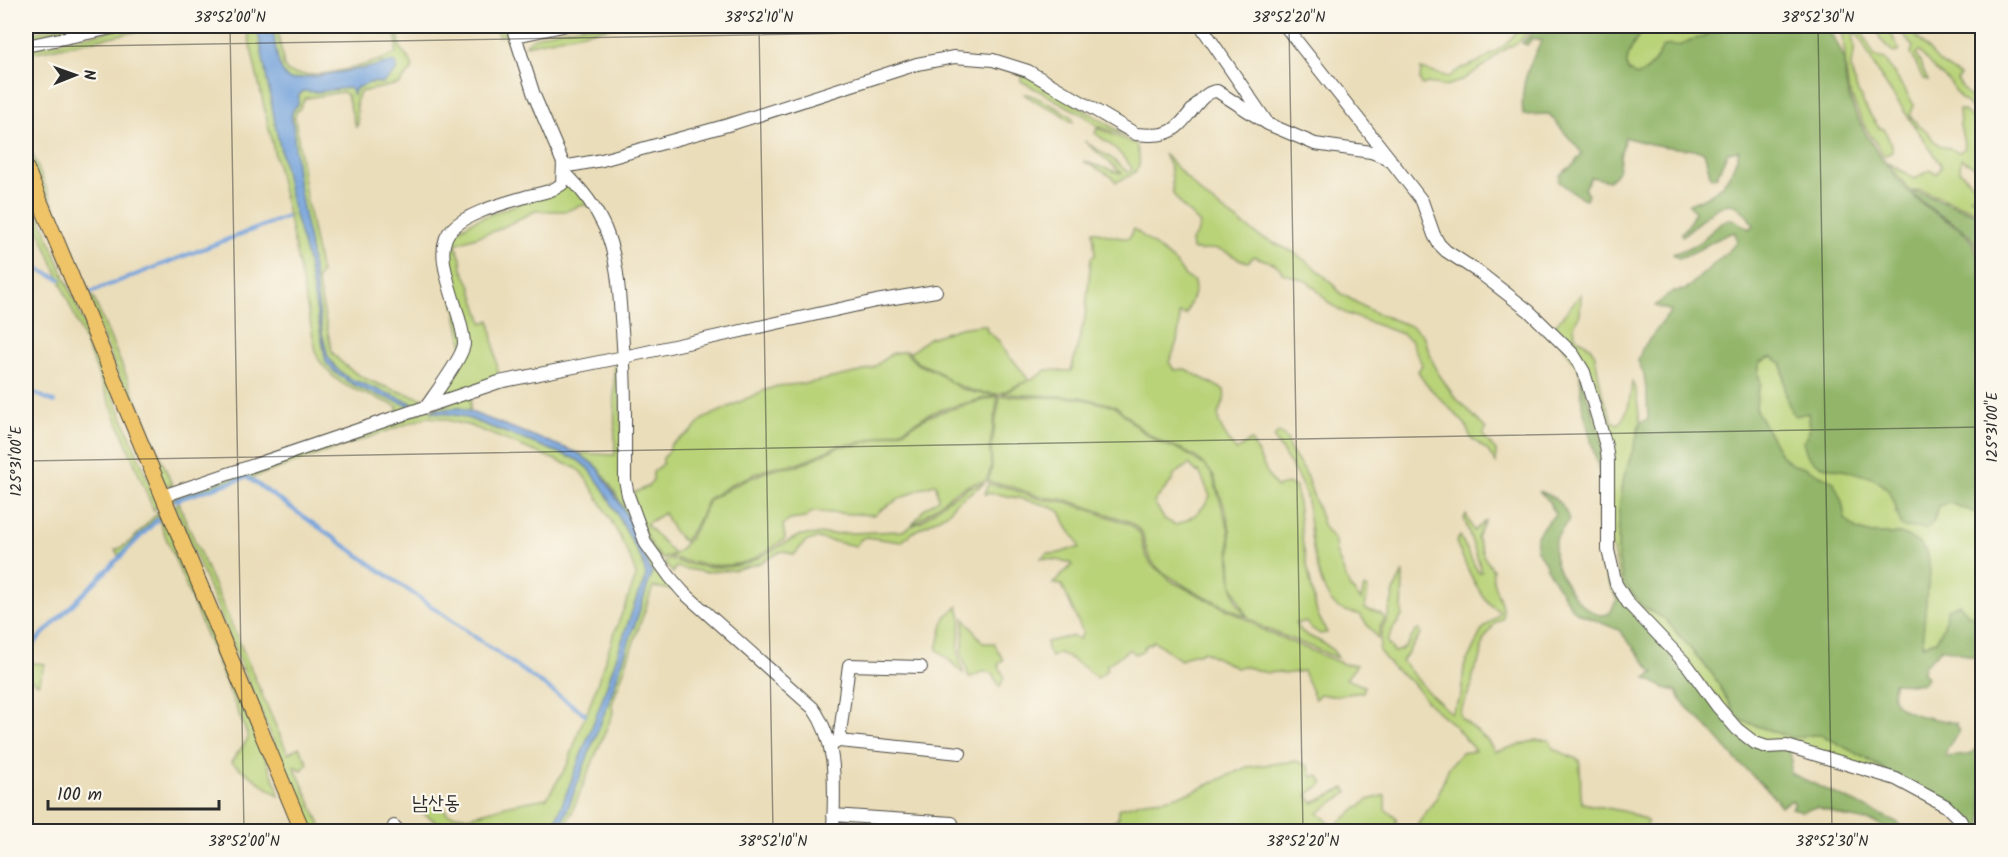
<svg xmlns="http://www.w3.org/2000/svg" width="2008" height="857" font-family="Kalam,'Poor Story',sans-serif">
  <rect width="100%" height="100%" fill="#fbf7ec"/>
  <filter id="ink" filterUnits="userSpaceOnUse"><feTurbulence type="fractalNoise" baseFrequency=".0167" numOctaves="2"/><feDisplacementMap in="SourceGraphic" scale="12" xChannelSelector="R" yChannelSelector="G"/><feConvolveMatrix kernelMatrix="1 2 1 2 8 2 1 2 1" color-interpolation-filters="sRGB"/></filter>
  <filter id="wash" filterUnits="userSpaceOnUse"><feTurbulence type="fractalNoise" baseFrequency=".008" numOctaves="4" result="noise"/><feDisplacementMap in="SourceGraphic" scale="24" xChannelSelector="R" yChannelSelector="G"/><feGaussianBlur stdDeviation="1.35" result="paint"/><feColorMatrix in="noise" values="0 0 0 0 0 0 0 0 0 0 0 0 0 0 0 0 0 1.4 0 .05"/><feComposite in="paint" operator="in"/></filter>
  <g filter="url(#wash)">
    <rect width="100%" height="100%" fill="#eaddba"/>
    <!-- green -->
    <path fill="#b9d379" stroke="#727f52" stroke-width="1.5" fill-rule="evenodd" d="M67 26H98L26 41V34Z
      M134 26H163L26 54V49Z
      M246 26H257L276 128 292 204 307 258 326 362 335 373 411 406 412 403 348 378 336 368 328 357 322 333 310 247 297 175 293 125 292 112 298 104 299 95 304 91 317 92 347 88 351 89 353 94C359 82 371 82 383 83L396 71 383 63 377 66 367 68 290 80C275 71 276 41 272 26H277L284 67 288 72C312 81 371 65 395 54L397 45 394 26H406L399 30C399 35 399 44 401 49 405 58 414 60 412 70L399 84 360 92 356 102 358 124 356 127 347 95 343 92 306 98C301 102 302 108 296 112L295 117 306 197 321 274 317 279 332 352C353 380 393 390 425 399L420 407 395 414 398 407C363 390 339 393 317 356L289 218 290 215 288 214Z
      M496 26H507L558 160V172L509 40 506 39 505 34 498 36Z
      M583 26H616L526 45C534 32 568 29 583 26Z
      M1522 26H1534L1520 41 1500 52 1489 62 1461 81 1446 86 1428 83 1422 85 1420 80 1421 69 1449 77 1460 69 1481 61 1506 44Z
      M1645 26H1713C1709 38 1702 37 1691 40 1687 41 1685 44 1682 45 1675 47 1670 44 1663 47 1656 61 1651 70 1636 76 1634 75 1629 71 1628 70 1622 59 1638 35 1645 26Z
      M1842 26H1859L1875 57 1885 59 1914 105 1910 116 1919 126 1928 132 1933 140 1941 146 1959 152 1965 148 1960 125 1959 110 1964 111 1982 126 1980 135 1982 137V154L1976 150V167L1961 159 1960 171 1970 182 1982 188V191L1970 197 1982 205V214L1921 190 1910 191 1887 162 1915 179 1929 170 1937 174 1942 166 1878 73 1858 34H1852C1853 40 1855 47 1854 53 1854 56 1852 59 1851 63 1851 84 1867 111 1879 128L1884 129 1892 146V152L1884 156 1864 125 1848 89Z
      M1875 26H1888L1899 51 1894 53 1881 40Z
      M1897 26H1907L1940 63 1960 76 1957 80 1971 99 1982 109V116L1960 98 1949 81 1935 70 1919 51 1916 54 1928 81 1923 79 1911 53 1913 47Z
      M1967 26H1981L1982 27V53Z
      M1021 74 1042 84 1128 137 1097 126 1085 116 1021 81Z
      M1024 94C1034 94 1063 111 1072 117L1073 122C1067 121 1066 117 1061 114 1049 106 1035 103 1024 94Z
      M1097 128 1136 144C1144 170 1139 172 1116 182L1111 176 1083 161 1123 174 1084 141 1111 158 1128 172 1131 171 1132 168 1117 150 1095 133Z
      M26 139 88 290 89 297H93L173 487 164 483 26 152Z
      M1164 154 1205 197 1259 236 1293 252 1314 267 1332 283 1340 293 1373 312 1413 327 1423 335 1436 370 1453 395 1486 429 1483 436 1496 451V463L1488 451 1471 438 1465 424 1425 383 1418 371 1422 365 1411 340 1402 334 1347 314 1330 304 1315 288 1306 281 1282 273C1279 261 1263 261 1254 256L1248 262C1236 260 1228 250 1216 249 1207 248 1202 253 1192 249L1191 241 1197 234 1200 224 1183 207 1173 194 1171 169Z
      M26 183 158 504 154 511 61 283 62 280 59 277 26 199Z
      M565 186 572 187 591 206 583 205 566 211H535L497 230 455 244 461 259 462 269 470 284 483 323 490 320 499 378 440 396 464 353 446 261 452 234 473 221Z
      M1134 229 1176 263 1184 275 1194 282 1195 290 1186 315 1179 313C1181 331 1177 346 1169 362L1174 370 1185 369 1224 390C1226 403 1222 401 1219 412 1215 425 1230 441 1236 451L1251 440 1270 478 1277 487C1284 484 1288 483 1296 487L1303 545 1314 599 1317 613 1327 633 1320 634 1311 628 1306 622 1295 623C1304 641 1327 637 1338 658L1264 628 1249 618 1243 610 1232 584 1230 530 1226 512 1213 474 1197 458 1181 449 1161 442 1141 429 1116 406 1080 397 1002 394 1042 374 1045 370 1071 371 1085 318 1091 258 1095 255 1093 231C1104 233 1120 240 1129 238Z
      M1581 294 1580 314 1574 325 1575 336 1590 347 1595 355 1602 394 1613 422 1619 424C1630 411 1630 398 1632 382L1636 391 1640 422 1636 440 1624 477 1619 510 1618 557 1624 583 1643 607 1665 619 1713 675 1734 712 1743 721 1792 738 1809 735H1822L1854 751 1896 778 1756 742 1623 592 1608 532 1590 386 1552 329Z
      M981 325 986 326 987 331 999 341 1009 357 1015 362 1029 380 999 394 976 392 952 383 936 370 918 363 907 351 911 352 929 338 960 328Z
      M904 351 917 364 935 371 959 388 976 393 997 395 940 410 927 415 904 429 856 444 840 445 798 464 772 467 734 483 708 499 697 523 684 542 673 530 664 513 646 524 674 554 662 559 650 545 631 494 647 487 653 480V472L663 464V458L667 454 671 444 691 432 703 419 763 391 777 386 809 383 860 372 873 368 891 354Z
      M1772 357 1782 364 1786 395 1808 413 1810 424 1807 437 1822 466C1845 469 1885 472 1895 499 1896 503 1896 509 1896 514L1934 521 1938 506 1950 503 1982 515V613L1944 626 1936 641 1921 645 1927 591 1930 574 1928 554 1920 544 1900 534H1872L1857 530 1845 519 1842 502 1815 473 1804 467 1793 465 1781 456 1756 410 1757 395 1761 384 1758 373 1760 362Z
      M619 365 624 490 674 590 653 587 612 704 613 713 564 831 559 832 609 701 652 573C638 539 623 500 600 470 594 463 585 458 578 453L615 455 614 366Z
      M471 395 470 412 460 408 433 409 432 412 461 416 578 460 591 471 604 490 642 560 646 575 644 585 638 594 600 706 552 831H451L418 810 431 803 438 802 448 814 468 817 509 805 547 798 568 764 581 725 586 716 614 634 636 577C635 560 591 482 578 469L471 426 439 418 427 417 251 478 246 476 173 500 172 498Z
      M998 396 990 447 991 468 986 481C956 483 936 510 912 525L924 509 938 499 936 484C924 485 882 507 875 515L812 512 805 518 790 520 783 525 785 539C773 547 759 558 745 562 721 569 693 564 670 557L679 551 689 539 698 524 709 500 735 485 772 469 798 466 841 446 856 445 905 430 927 417 941 412Z
      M1000 396 1079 398 1116 407 1140 430 1160 443 1181 450 1205 466 1212 474 1229 530 1230 569 1234 594 1237 603 1247 617 1188 588 1161 571 1153 563 1147 552 1142 532 1130 522 1067 500 1041 497 1007 485 988 482 992 468 991 448ZM1189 464 1197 472 1199 471 1210 496C1204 510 1189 521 1175 525L1164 519 1154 502 1172 481 1175 474Z
      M1278 432 1287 439 1290 450 1305 472 1324 527 1335 541 1336 552 1345 575 1350 587 1361 600 1364 587 1368 589 1365 609 1381 614 1385 619 1380 627 1378 639 1359 614C1351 612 1343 612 1337 607 1320 595 1312 547 1310 526 1308 514 1309 502 1304 490 1296 471 1284 455 1274 438Z
      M985 483 955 503 948 513 915 531 901 542 866 537 861 539 856 546 817 538 805 542 794 555 784 551 780 552 760 563 734 570 704 572 675 567 673 573 664 563 668 559C695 567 729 573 756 559 772 552 785 541 802 535L902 531 922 521 947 500 969 487Z
      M988 484 1006 487 1040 499 1067 502 1129 524 1140 533 1145 553 1151 564 1173 582 1248 620 1263 630 1343 664 1357 665 1346 679 1364 686 1363 692 1331 696 1320 694 1315 699 1303 671 1284 674 1279 672 1267 673 1243 666 1236 668 1204 651 1198 654H1191L1181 660 1154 641 1144 647 1143 651 1135 654 1130 649 1107 665V670L1097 678C1085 668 1074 659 1059 653L1051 657 1047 649 1046 642 1073 636 1079 639 1083 633 1062 585 1053 584 1072 565 1069 562 1041 558 1048 553C1062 556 1066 548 1079 548 1078 539 1073 536 1068 529 1064 524 1064 517 1060 512 1053 505 994 491 985 494Z
      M179 502 183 514 288 754 299 747 308 763 302 770 294 766 323 831H311L175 506Z
      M162 510 277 786 279 796 231 762 248 739V736L160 523V517H157L119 556 115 550C136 543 144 522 162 510Z
      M1466 515 1474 531 1486 520 1477 537 1484 557 1493 570C1490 587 1505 601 1503 618L1495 623 1483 641 1481 657 1473 673 1472 685 1460 712 1461 718 1487 740 1495 752 1536 740H1549L1554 749 1579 760C1582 775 1579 788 1582 803L1627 812 1647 821 1646 831H1413L1437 797 1449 767 1461 753 1475 751 1455 726 1429 704 1413 683 1393 668 1379 651 1382 628 1387 620 1395 588 1403 572 1402 616 1393 629 1387 642 1394 652C1408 650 1409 640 1416 631L1420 630 1421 634 1402 661 1428 692 1451 713 1461 696 1464 667 1482 630 1497 616 1500 611C1480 604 1464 560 1456 542L1460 536 1478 572H1482L1464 518Z
      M958 606 961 619 958 650 963 673 937 649 945 617Z
      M964 618 983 643H994L1003 660 998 664 1004 677 1000 687 991 672H982L969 678 961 650 963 647Z
      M26 662 45 664 38 684 26 676Z
      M1296 761 1308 766 1312 777 1318 775 1323 783 1307 795 1313 803 1345 788 1348 792 1318 813 1334 826 1368 800 1385 795V809L1396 818 1397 831H1087L1118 820V809L1144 801 1165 799 1192 792 1247 767Z"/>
    <!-- forest -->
    <path fill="#92b569" stroke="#5e704a" stroke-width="1.5" d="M1539 26H1645C1639 35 1622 59 1628 70 1629 71 1635 75 1636 76 1651 70 1656 61 1663 47 1670 44 1675 47 1682 45 1685 44 1687 41 1691 40 1702 37 1709 38 1713 26H1824C1832 33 1842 50 1844 61 1845 71 1845 83 1848 93 1856 118 1871 144 1887 165 1897 178 1907 192 1920 202 1955 231 1976 225 1982 279V515L1949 503 1938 506 1934 521 1926 529 1902 527C1896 513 1896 499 1886 488 1866 465 1821 475 1808 456 1806 452 1805 447 1803 442 1810 434 1811 424 1808 413L1796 416C1783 404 1786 381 1782 364L1772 357 1760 362 1758 373 1761 384 1757 395 1756 410 1782 456 1793 465 1804 467 1834 482 1842 502 1845 519 1857 530 1872 534H1900L1907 536 1920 544 1928 555 1930 574 1927 591 1922 645 1936 641 1944 626 1947 609 1959 604 1970 616 1982 613V659L1942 648 1924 666 1923 673 1927 677 1924 683 1916 684 1894 683C1894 687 1892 694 1893 698 1899 716 1940 719 1956 723L1959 731C1954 740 1946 746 1945 757L1969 755 1982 743V831H1969L1961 819 1874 763 1822 735H1809L1792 738 1743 721 1734 712 1713 675 1665 619 1643 607 1624 583 1618 557 1619 510 1624 477 1636 440 1640 422 1648 420 1647 396 1644 375 1638 361 1642 349 1671 311 1655 306 1673 291 1685 290 1737 243 1735 232C1714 237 1700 253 1678 258L1673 254 1698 244 1721 222 1732 219 1750 229 1754 225C1749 219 1744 211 1738 207 1722 195 1695 227 1682 236L1681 233 1687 227 1695 212 1689 204C1718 194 1732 180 1739 150L1728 152 1717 176 1711 178 1704 152C1693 148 1681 149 1669 147 1654 145 1640 142 1625 137 1624 142 1622 147 1621 152 1618 165 1622 173 1608 181L1591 177 1584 188 1588 194 1586 199 1580 197 1559 182 1560 175 1574 164 1582 153 1549 114 1523 115C1520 85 1528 66 1542 40L1532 38 1527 45 1522 43Z
      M1916 191 1982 216V265C1978 238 1964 228 1942 216 1931 210 1921 201 1912 193Z
      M1580 372 1604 453 1608 568 1646 625 1741 736 1789 749 1792 761 1790 773 1897 822 1904 831H1889L1877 823 1847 817 1817 807 1802 811 1791 808 1795 804 1792 800 1781 806 1770 792 1739 763 1708 728 1682 702 1677 691 1664 688 1646 678 1654 673 1619 630 1578 613 1572 609 1547 569C1546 561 1541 558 1538 552 1530 537 1545 524 1555 515L1548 500 1539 491C1555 496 1564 504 1569 520 1562 529 1555 537 1554 549 1552 569 1579 612 1601 615 1604 615 1607 614 1610 613L1617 599 1602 568 1600 555 1599 519 1601 479 1582 405Z"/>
    <!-- water -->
    <path fill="#72a1db" stroke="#4e6683" stroke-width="1.5" d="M257 26H272C276 41 275 71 290 80L367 68C376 66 384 63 394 62L397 66 396 71 383 83 372 82 356 88 353 95 351 89 347 88 317 92 303 91 299 95 298 104C291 111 290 116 293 125L297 175 310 247 322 333 328 357 336 368 348 378 412 403 411 406C382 396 345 388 326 362L307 258 292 204 276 128Z
      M460 408 578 453 598 468 625 512 652 573 609 701 559 831H552L600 706 638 594 644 585 646 575 642 560 604 490 591 471 578 460 462 416 432 412 433 410Z"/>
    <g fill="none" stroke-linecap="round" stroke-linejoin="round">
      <!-- stream -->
      <path stroke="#72a1db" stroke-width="4" d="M26 264 60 279
        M88 293 286 217
        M26 389 54 402
        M176 500 247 477 585 714
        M26 651 157 520"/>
    </g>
  </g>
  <g filter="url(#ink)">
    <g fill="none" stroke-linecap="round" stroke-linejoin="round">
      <defs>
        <path id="minor" d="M1201 26 1266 121
          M1285 26 1390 159
          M516 36 563 26
          M26 46 122 26
          M563 167 602 160 728 125 917 64 954 57 993 60 1028 71 1136 134C1146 135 1156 136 1166 133 1187 127 1198 91 1217 91L1268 124 1315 144 1371 152 1384 157 1392 162 1422 201 1434 235 1439 244 1446 251 1480 273 1529 311 1573 354 1584 372 1606 446 1608 461V550L1616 584 1628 603 1688 666 1717 706 1737 729 1755 743 1767 747 1787 746 1896 779 1946 806 1960 820 1967 832
          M564 172C581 188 595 206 605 228 617 257 619 287 621 318 626 372 625 426 625 480L628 495 646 544 670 577 683 592 813 708C839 745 834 789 833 832
          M426 407C434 395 463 357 464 344 464 314 427 252 452 229 468 212 506 203 528 196 541 193 552 192 562 184L563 163 534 95 512 26
          M163 496 499 382 624 357 876 301 936 291
          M839 741 849 665 921 667
          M833 744 839 741 960 753
          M833 815 952 823
          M394 826 400 832"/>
        <path id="major" d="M26 168 303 832"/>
      </defs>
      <!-- minor casing -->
      <use href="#minor" stroke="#484640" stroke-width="14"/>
      <!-- major casing -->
      <use href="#major" stroke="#484640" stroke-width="17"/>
      <!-- minor -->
      <use href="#minor" stroke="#fff" stroke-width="12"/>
      <!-- major -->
      <use href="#major" stroke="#efc469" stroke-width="15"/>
    </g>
  </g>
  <!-- ticks -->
  <path fill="none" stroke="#2b2b2b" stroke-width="1.5" stroke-opacity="0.45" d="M230 26 244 832M759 26 773 832M1289 26 1303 832M1818 26 1832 832M26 47 1279 26M26 461 1982 427"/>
  <g text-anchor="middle" stroke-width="4.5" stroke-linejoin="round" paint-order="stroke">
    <!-- quarter labels -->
    <g font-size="20" fill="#2b2b2b" stroke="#fbf7ec">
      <text x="436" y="809">남산동</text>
    </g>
  </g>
  <!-- margin -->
  <rect width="2008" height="857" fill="none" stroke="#fbf7ec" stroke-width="66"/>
  <!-- north arrow -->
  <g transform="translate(75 75) rotate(89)" stroke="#fbf7ec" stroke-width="4.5" paint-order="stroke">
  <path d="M0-4.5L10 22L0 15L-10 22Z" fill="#2b2b2b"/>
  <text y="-9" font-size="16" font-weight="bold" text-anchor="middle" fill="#2b2b2b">N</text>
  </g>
  <!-- scale -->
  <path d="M48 800v9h171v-9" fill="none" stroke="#2b2b2b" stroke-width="3"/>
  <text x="57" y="800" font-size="18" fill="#2b2b2b" stroke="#fbf7ec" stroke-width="4.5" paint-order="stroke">100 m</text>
  <rect x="33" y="33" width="1942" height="791" fill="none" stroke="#2b2b2b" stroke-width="2"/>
  <g font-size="15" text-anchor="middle" fill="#2b2b2b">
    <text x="230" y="22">38°52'00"N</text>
    <text x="759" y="22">38°52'10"N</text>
    <text x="1289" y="22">38°52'20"N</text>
    <text x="1818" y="22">38°52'30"N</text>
    <text transform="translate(1992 427) rotate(-90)" y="5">125°31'00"E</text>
    <text transform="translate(16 461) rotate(-90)" y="5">125°31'00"E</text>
    <text x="244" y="846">38°52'00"N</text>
    <text x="773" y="846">38°52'10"N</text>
    <text x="1303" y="846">38°52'20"N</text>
    <text x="1832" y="846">38°52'30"N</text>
  </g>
</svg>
